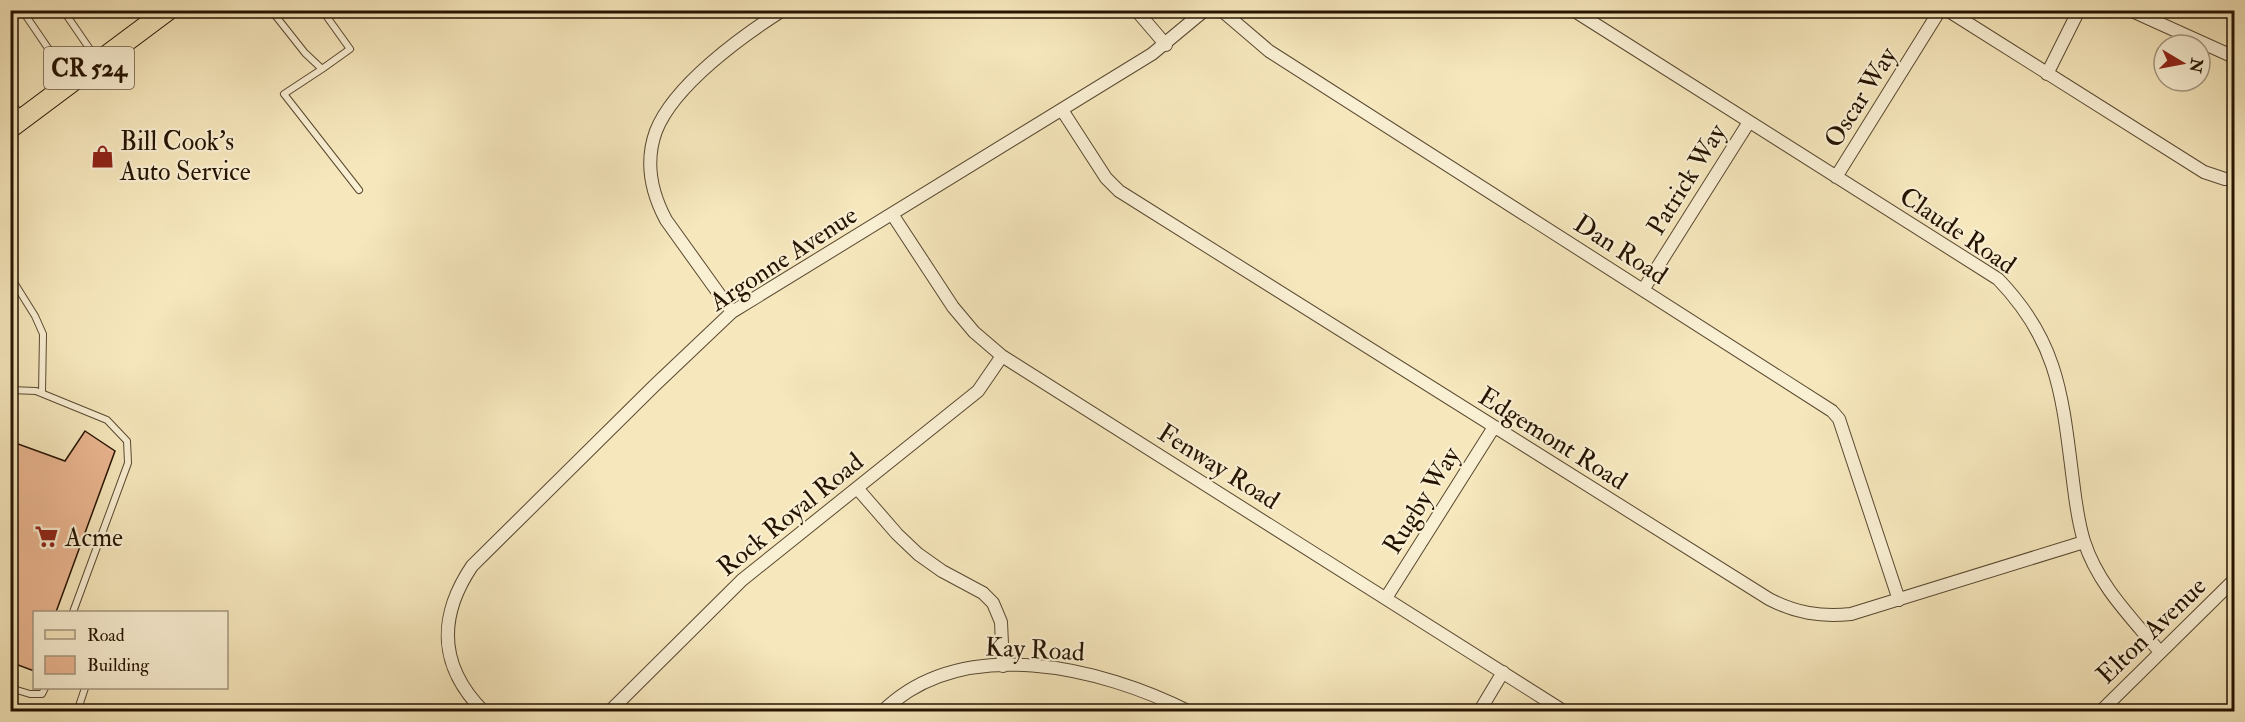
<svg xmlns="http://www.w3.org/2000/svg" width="2245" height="722" font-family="'IM FELL Double Pica',serif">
  <rect width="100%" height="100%" fill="#f6e7bc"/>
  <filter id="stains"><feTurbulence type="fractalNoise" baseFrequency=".00333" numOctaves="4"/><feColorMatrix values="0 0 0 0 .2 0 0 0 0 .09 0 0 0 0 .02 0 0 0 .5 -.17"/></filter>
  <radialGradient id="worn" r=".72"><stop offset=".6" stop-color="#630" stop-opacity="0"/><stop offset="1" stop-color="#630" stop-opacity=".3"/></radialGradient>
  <!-- building -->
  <path fill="#ebb691" stroke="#251301" stroke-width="1.5" d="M85 431 115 451 56 612H34V671L10 662V441L65 461Z"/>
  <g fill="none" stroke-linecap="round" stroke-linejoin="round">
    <defs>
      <path id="lane" d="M22 10 69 79
        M63 10 98 61
        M271 10 305 53 322 69 350 49 322 10
        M322 69 284 94 359 190
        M10 101 21 115
        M10 276 35 316 43 334 42 393
        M10 390 36 391 107 420 127 441 128 463 73 612
        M10 688 30 694H42L45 688
        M77 712 85 688
        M157 712 158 709"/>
      <path id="street" d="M1136 10 1166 45
        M1221 10 1269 51 1832 411 1839 419 1899 600
        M1573 10 1998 279C2057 340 2062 393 2072 473 2075 496 2077 519 2084 541 2098 585 2131 617 2160 652
        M1947 10 2204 172 2225 179H2234
        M2130 10 2234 57
        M2047 74 2079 10
        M1062 110 1106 178 1119 191 1769 599C1796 613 1820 617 1851 614L2084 542
        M1836 177 1940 10
        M892 214 953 307 974 332 1002 356 1565 712
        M1643 290 1749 122
        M732 312 666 220C651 192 645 161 656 131 674 85 742 36 783 10
        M857 488 897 534 918 554 942 571 983 593 993 603 1001 622 1003 666
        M1386 598 1494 427
        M484 712C439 667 437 618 472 566L655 385 732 312 1152 54 1205 10
        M609 712 742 580 978 391 1002 356
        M882 712C962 633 1101 667 1190 712
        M1479 712 1503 672
        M2100 712 2234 580"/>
      <path id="primary" d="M10 128 168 10"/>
    </defs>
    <!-- lane casing -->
    <use href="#lane" stroke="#594830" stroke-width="8"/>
    <!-- street casing -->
    <use href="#street" stroke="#594830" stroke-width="14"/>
    <!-- primary casing -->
    <use href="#primary" stroke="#251301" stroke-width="22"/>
    <!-- lane -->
    <use href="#lane" stroke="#f9efd3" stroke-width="6"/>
    <!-- street -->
    <use href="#street" stroke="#f9efd3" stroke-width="12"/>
    <!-- primary -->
    <use href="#primary" stroke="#f6e7bc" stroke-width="20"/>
  </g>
  <!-- icons -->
  <defs>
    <symbol id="shop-bare" viewBox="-9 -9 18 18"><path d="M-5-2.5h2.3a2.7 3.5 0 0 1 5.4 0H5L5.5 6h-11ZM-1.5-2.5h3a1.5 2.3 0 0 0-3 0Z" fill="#8f2418" stroke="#f9efd3" stroke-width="2.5" paint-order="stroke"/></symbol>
    <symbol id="supermarket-bare" viewBox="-9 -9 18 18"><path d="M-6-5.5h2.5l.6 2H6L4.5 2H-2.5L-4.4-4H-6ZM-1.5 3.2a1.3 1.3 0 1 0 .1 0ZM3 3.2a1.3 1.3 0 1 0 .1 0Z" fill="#8f2418" stroke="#f9efd3" stroke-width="2.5" paint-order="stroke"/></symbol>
  </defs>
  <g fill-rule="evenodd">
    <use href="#shop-bare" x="86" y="140" width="33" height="33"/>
    <use href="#supermarket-bare" x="30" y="520" width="33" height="33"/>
  </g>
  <g text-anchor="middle" stroke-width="4.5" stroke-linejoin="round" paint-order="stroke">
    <!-- shield labels -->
    <rect fill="#f9efd3" stroke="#655540" stroke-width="1.5" x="44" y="47" width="90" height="42" rx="4.5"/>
    <g font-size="24" font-weight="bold" fill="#251301">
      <text x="89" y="76">CR 524</text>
    </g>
    <!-- street labels -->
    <g font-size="26" fill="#251301" stroke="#f9efd3">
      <text transform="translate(1860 97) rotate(-58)" y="9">Oscar Way</text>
      <text transform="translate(1686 179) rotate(-58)" y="9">Patrick Way</text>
      <text transform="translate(1958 230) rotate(34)" y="9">Claude Road</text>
      <text transform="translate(1621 249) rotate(33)" y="9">Dan Road</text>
      <text transform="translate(783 258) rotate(-33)" y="9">Argonne Avenue</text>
      <text transform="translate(1553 438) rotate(32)" y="9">Edgemont Road</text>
      <text transform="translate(1219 466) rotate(32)" y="9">Fenway Road</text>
      <text transform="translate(1421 500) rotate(-58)" y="9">Rugby Way</text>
      <text transform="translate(790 514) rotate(-39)" y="9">Rock Royal Road</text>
      <text transform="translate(2151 630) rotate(-44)" y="9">Elton Avenue</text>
      <text transform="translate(1035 649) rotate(3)" y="9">Kay Road</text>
    </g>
    <!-- poi labels -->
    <g font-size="26" fill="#251301" stroke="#f9efd3" text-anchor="start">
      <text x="120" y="150">Bill Cook's<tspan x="120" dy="30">Auto Service</tspan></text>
      <text x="65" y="546">Acme</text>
    </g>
  </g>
  <!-- margin -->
  <rect width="2245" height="722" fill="none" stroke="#f6e7bc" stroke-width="36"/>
  <rect x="12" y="12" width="2221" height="698" fill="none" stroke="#251301" stroke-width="3"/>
  <rect x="18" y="18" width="2209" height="686" fill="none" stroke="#251301" stroke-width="1.5"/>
  <!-- legend -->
  <rect x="33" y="611" width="195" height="78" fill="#f9efd3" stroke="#a4977f" stroke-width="1.5"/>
  <rect x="45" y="630" width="30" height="9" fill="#f6e7bc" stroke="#a4977f" stroke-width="1.5"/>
  <text x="87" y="641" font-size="18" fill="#251301">Road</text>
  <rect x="45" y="656" width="30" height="18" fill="#ebb691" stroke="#a4977f" stroke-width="1.5"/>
  <text x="87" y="671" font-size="18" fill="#251301">Building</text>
  <!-- north arrow -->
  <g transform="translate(2182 63) rotate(100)"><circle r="28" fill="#f9efd3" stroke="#a4977f" stroke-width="1.5"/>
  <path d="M0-4.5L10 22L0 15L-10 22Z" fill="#8f2418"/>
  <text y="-9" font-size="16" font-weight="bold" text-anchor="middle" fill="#251301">N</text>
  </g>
  <rect width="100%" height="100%" filter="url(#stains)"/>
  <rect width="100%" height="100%" fill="url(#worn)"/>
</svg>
